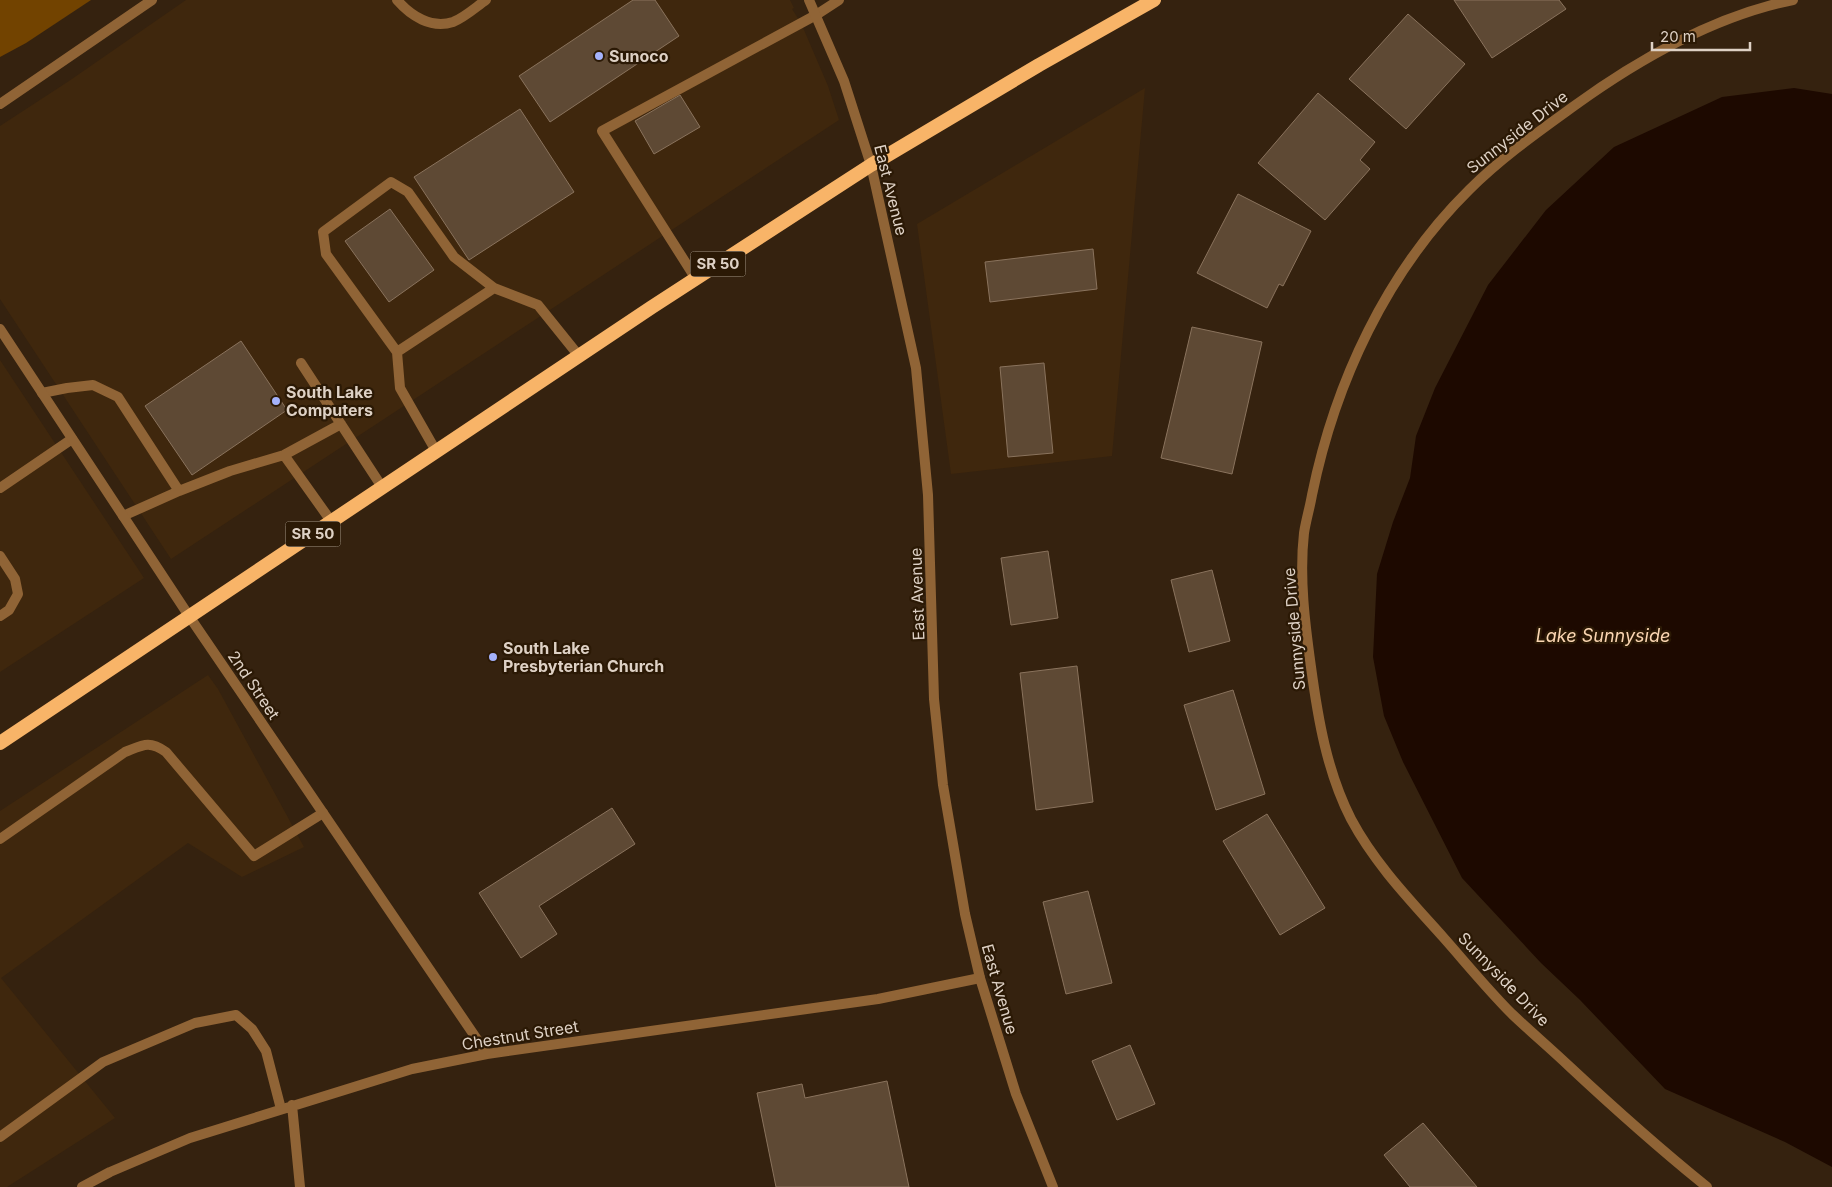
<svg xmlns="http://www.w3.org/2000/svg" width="1832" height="1187" font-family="Inter,sans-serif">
  <rect width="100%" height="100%" fill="#35220f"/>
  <!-- built -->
  <path fill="#3f270d" d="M186 0H790L794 8 792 9 801 23 828 86 839 120 171 559 0 299V126L69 81Z
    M1145 88 1112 456 951 474 917 224Z
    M0 360 144 578 0 672Z
    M208 675 218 689 304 847 242 877 188 843 1 978 115 1118 7 1187H0V811Z"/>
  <!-- green -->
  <path fill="#724300" d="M0 0H91L26 43 0 57Z"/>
  <!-- water -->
  <path fill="#1d0900" d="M1794 88 1832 94V1167L1785 1142 1665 1089 1580 1000 1541 963 1462 878 1403 762 1384 716 1373 657 1377 574 1393 522 1410 478 1416 436 1435 388 1488 285 1546 210 1614 147 1722 97Z"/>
  <!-- building -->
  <path fill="#5e4934" stroke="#8a735d" d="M633 0H655L679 36 550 122 519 76Z
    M1454 0H1559L1566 9 1492 58Z
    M1408 14 1465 64 1406 129 1349 79Z
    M1318 93 1375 142 1360 160 1370 169 1325 220 1258 163Z
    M680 95 700 127 654 154 635 121Z
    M520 109 574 192 469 260 414 177Z
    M1238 194 1311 231 1283 286 1279 284 1267 308 1197 273Z
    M390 209 434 270 389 302 345 241Z
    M1093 249 1097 289 990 302 985 262Z
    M1192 327 1262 342 1232 474 1161 458Z
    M241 341 287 410 192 475 145 406Z
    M1044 363 1053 453 1008 457 1000 367Z
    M1048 551 1058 618 1011 625 1001 558Z
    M1212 570 1230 641 1189 652 1171 580Z
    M1077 666 1093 802 1036 810 1020 673Z
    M1233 690 1265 794 1216 810 1184 705Z
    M612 808 635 844 539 906 557 934 521 958 479 893Z
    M1267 814 1325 908 1280 935 1223 841Z
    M1088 891 1112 983 1066 994 1043 902Z
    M1130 1045 1155 1104 1117 1120 1092 1061Z
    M887 1081 909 1187H776L757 1093 802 1084 805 1098Z
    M1423 1123 1477 1187H1410L1384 1155Z"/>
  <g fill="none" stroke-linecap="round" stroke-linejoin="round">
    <!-- service -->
    <path stroke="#906436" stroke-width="10" d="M397 0C411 16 431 29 453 22 464 18 476 7 486 0
      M696 279 602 131 816 15
      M397 352 494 288
      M301 363 382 487
      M42 393 67 388 93 385 118 397 179 491
      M436 451 400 388 397 352 326 254 323 232 391 182 408 192 454 257 494 288 538 305 579 356
      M284 455 331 521
      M0 488 72 439
      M123 516 179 491 230 471 284 455 341 424
      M0 556 15 579 18 594 9 610 0 616
      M0 839 125 752C143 745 149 740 166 752L254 856 323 813
      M0 1137 103 1062 195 1023 236 1015 252 1029 266 1051 281 1109"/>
    <!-- minor -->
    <path stroke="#906436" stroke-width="10" d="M816 15 839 0
      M0 104 152 0
      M0 329 189 616 487 1054
      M292 1105 300 1187
      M82 1187 110 1172 190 1138 412 1069 487 1054 878 999 980 978
      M1707 1187C1660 1149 1615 1109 1570 1067 1551 1049 1531 1032 1512 1014 1488 990 1466 963 1443 937 1410 900 1375 864 1351 819 1327 772 1318 719 1311 667 1305 624 1299 577 1304 533 1306 520 1310 507 1312 495 1335 382 1387 271 1469 190 1501 158 1538 132 1574 106 1639 59 1714 16 1793 0"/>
    <!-- tertiary -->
    <path stroke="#906436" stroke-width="10" d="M809 0 844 81 871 165 916 368 928 495 934 699 943 785 965 914 980 978 1016 1094 1053 1187"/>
    <!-- trunk -->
    <path stroke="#f8b468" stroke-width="14" d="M0 743 652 307 871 165 1039 65 1154 0"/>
  </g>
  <!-- markers -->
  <g fill="#a4b2fc" stroke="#2b1905" stroke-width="2">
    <circle cx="599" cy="56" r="5"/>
    <circle cx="276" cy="401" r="5"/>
    <circle cx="493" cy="657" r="5"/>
  </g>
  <g text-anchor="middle" stroke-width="4.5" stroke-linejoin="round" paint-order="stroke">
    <!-- shield labels -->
    <g fill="#2b1905" stroke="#a89a8b" stroke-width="1">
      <rect x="690.5" y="251.5" width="55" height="25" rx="4"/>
      <rect x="285.5" y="521.5" width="55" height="25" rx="4"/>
    </g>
    <g font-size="15" font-weight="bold" fill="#ded1c5">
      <text x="718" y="269">SR 50</text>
      <text x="313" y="539">SR 50</text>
    </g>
    <!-- poi labels -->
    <g font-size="16" font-weight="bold" fill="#ded1c5" stroke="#2b1905" text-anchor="start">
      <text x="609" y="62">Sunoco</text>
      <text x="286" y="398">South Lake<tspan x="286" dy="18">Computers</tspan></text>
      <text x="503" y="654">South Lake<tspan x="503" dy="18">Presbyterian Church</tspan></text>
    </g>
    <!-- street labels -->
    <g font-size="16" fill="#ded1c5" stroke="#2b1905">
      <text transform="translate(1517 132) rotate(-38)" y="6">Sunnyside Drive</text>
      <text transform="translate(891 190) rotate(76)" y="6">East Avenue</text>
      <text transform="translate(917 594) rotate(-92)" y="6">East Avenue</text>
      <text transform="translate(1294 629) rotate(-95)" y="6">Sunnyside Drive</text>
      <text transform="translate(254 685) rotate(56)" y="6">2nd Street</text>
      <text transform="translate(1504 979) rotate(46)" y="6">Sunnyside Drive</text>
      <text transform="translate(1000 989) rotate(74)" y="6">East Avenue</text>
      <text transform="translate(520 1035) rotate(-9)" y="6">Chestnut Street</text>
    </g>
    <!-- water labels -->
    <g font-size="18" font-style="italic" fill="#fbd6b2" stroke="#2b1905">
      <text x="1603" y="642">Lake Sunnyside</text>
    </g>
  </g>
  <!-- scale -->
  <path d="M1652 42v8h98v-8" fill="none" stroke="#ded1c5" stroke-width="2.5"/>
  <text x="1660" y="42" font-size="15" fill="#ded1c5" stroke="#2b1905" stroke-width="4" paint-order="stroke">20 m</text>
</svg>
